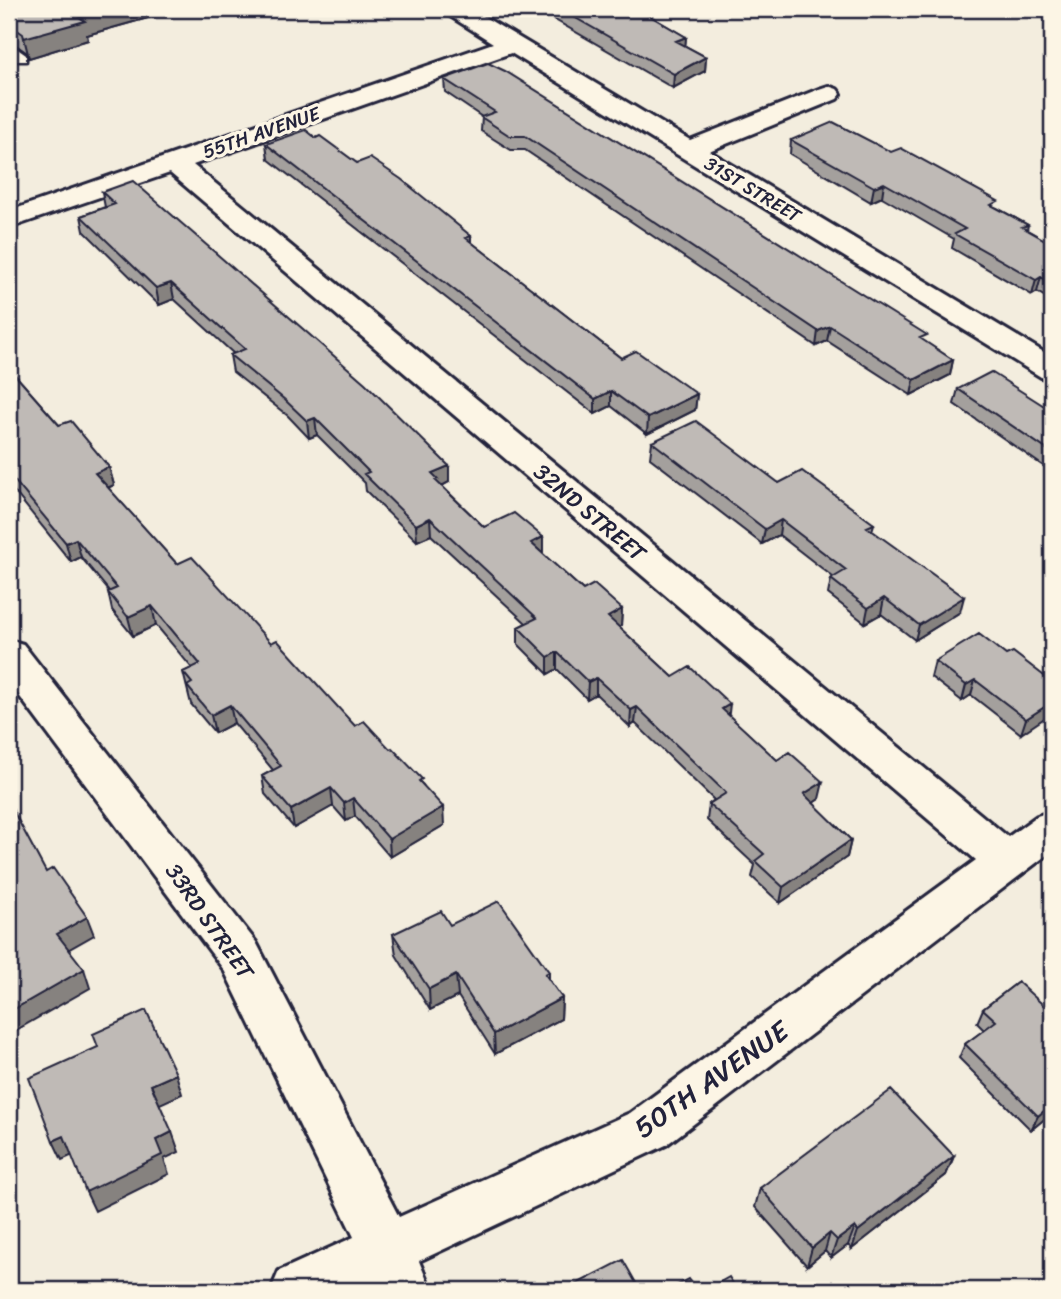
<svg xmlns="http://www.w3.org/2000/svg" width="1061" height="1299" font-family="Sriracha,sans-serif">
  <rect width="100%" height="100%" fill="#f3edde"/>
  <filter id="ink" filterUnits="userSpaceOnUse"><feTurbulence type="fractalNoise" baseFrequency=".0143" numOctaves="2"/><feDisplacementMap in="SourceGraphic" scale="14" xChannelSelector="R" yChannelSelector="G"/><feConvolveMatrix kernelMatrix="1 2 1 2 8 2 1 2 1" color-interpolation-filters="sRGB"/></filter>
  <g filter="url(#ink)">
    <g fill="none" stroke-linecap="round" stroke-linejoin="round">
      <defs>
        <path id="service" d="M9 43 26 55V61H16L9 54Z"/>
        <path id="minor" d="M443 9H471L690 140 819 89 828 86 837 89 841 94 837 99 709 151 1052 357V380L1041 377 511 53 193 165 1008 837 1037 816 1052 811V851L666 1145 419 1261 431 1290H377L374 1282 357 1290H271L279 1271 354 1237 224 970 9 682V640L23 644 256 942 399 1217 630 1113 976 860 170 173 9 228V211L493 43 447 14Z"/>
      </defs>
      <!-- service casing -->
      <use href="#service" stroke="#22223b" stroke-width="5"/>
      <!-- minor casing -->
      <use href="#minor" stroke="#22223b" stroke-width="6"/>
      <!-- service -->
      <use href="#service" fill="#fcf5e5" fill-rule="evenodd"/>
      <!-- minor -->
      <use href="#minor" fill="#fcf5e5" fill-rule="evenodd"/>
    </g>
    <!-- wall -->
    <path fill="#a4a09d" stroke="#22223b" stroke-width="2" d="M9 9H180L87 35 88 40 29 58 27 53 9 40Z
      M536 9H638L686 37 685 46 706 57 705 71 673 88Z
      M444 79 925 342 953 360 950 375 911 395 827 341 816 346 525 150H511L481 131 482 117 445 92Z
      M791 140 997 208 1028 225 1027 230 1052 244V301L1037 292 1032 295 952 248 954 239 882 197 871 202 790 154Z
      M266 144 357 163 471 236V242L621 358 697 394 695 410 647 434 611 406 595 414 268 159Z
      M102 192 449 482 442 486 484 527 543 554 583 590 622 609 621 626 619 627 673 677 729 716 819 799 813 803 851 840 847 857 780 903 752 877 755 865 707 820 709 804 714 800 635 723 630 727 596 694 587 699 557 669 548 674 518 644V627L526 623 431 535 417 541 366 491 365 483 317 435 309 438 288 416 233 372 230 355 234 354 174 299 159 305 84 231 81 216 105 207Z
      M9 368 59 425 109 467 114 485 108 488 177 564 271 643 355 726 423 785 444 825 390 857 355 816 346 821 333 806 294 828 265 794 262 776 273 770 234 723 215 733 191 704 183 672 192 668 156 625 133 636 112 610 108 592 109 591 81 557 71 562 9 485Z
      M958 389 1052 411V472L954 404Z
      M652 442 779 483 874 524 872 531 960 612 915 640 881 614 865 623 828 594 831 579 833 577 779 535 762 544 650 458Z
      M1006 655 1052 682 1021 734 971 695 962 701 931 677 935 661Z
      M450 925 549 972V980L562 998 561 1019 495 1054 458 996 430 1010 396 955 393 934Z
      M1018 982 1052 1113 1031 1130 959 1058 965 1044 984 1030 977 1023 983 1009Z
      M954 1156 946 1175 852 1249 848 1245 831 1258 825 1251 807 1266 755 1207 760 1188Z"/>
    <!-- shaded-wall -->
    <path fill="#86827f" stroke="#22223b" stroke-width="2" d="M109 9H180L87 35 88 40 29 58 24 38 79 17Z
      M686 37 685 51 676 41Z
      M9 43 13 62 9 64Z
      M706 57 705 71 673 88 674 74Z
      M884 183 882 197 871 202 874 187Z
      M1041 277 1037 292 1032 295 1036 280Z
      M171 283 174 299 159 305 156 288Z
      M830 326 827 341 816 346 818 331Z
      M953 360 950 375 911 395 914 380Z
      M611 391V406L595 414V399Z
      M697 394 695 410 647 434 648 418Z
      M315 418 317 435 309 438 307 421Z
      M449 466V482L438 488 432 473Z
      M109 467 114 485 100 491 95 473Z
      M430 518 431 535 417 541 416 525Z
      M781 520 779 535 762 544 765 529Z
      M543 537V554L531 543Z
      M76 539 81 557 71 562 66 543Z
      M964 597 960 612 915 640 919 625Z
      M884 598 881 614 865 623 868 608Z
      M152 606 156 625 133 636 128 617Z
      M622 609 621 626 607 634 608 617Z
      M557 652V669L548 674V657Z
      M596 678V694L587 699 588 682Z
      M975 680 971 695 962 701 966 685Z
      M1052 702V713L1021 734 1026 719Z
      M730 704 728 721 722 709Z
      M230 705 234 723 215 733 211 715Z
      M637 707 635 723 630 727 631 710Z
      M823 782 819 799 801 811 804 794Z
      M331 788 333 806 294 828 291 810Z
      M353 798 355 816 346 821 344 803Z
      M443 807 444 825 390 857 389 839Z
      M851 840 847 857 780 903 783 887Z
      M87 917 94 935 64 952 57 934Z
      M84 969 90 988 11 1033 9 1028V1012Z
      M456 975 458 996 430 1010 429 989Z
      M562 998 561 1019 495 1054 494 1034Z
      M176 1074 182 1094 158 1105 151 1085Z
      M1052 1104V1113L1031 1130 1038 1116Z
      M172 1132 179 1152 164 1159 169 1174 95 1211 86 1192 156 1140Z
      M64 1136 73 1155 62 1160 53 1141Z
      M954 1156 946 1175 852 1249 858 1231Z
      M855 1227 848 1245 831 1258 837 1240Z
      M830 1233 825 1251 807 1266 812 1248Z"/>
    <!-- building -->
    <path fill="#bfbab6" stroke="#22223b" stroke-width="2" d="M9 9H109L79 17 85 21 24 38 23 34 9 24Z
      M560 9H638L686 37 676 41 706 57 674 74Z
      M488 63 505 71 927 335 920 338 953 360 914 380 830 326 818 331 525 136H510L481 117 495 112 444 79Z
      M833 122 891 152 901 148 998 201 991 205 1028 225 1022 227 1052 244V284L1041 277 1036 280 955 234 965 229 884 183 874 187 791 140Z
      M306 130 316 138 320 136 357 163 370 158 401 179 471 236 466 238 621 358 636 351 697 394 648 418 611 391 595 399 266 144Z
      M133 181 365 383 449 466 432 473 438 479 435 480 484 527 514 513 543 537 531 543 583 590 594 584 622 609 608 617 673 677 690 667 730 704 722 709 777 760 789 752 823 782 804 794 851 840 783 887 755 861 764 854 709 804 726 793 637 707 631 710 596 678 588 682 557 652 548 657 518 627 537 618 430 518 416 525 364 474 369 472 315 418 307 421 285 400 230 355 245 349 171 283 156 288 81 216 115 204 102 192Z
      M9 368 59 425 71 421 109 467 95 473 177 564 192 557 271 643 277 640 355 726 364 721 390 749 392 748 422 779 419 781 443 807 389 839 353 798 344 803 331 788 291 810 262 776 281 766 230 705 211 715 187 686 192 683 183 672 200 664 152 606 128 617 108 592 117 588 76 539 66 543 9 474Z
      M991 372 1052 411V453L958 389Z
      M696 421 779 483 802 471 874 524 867 527 964 597 919 625 884 598 868 608 831 579 846 570 781 520 765 529 652 442Z
      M979 634 1006 655 1013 652 1052 682V702L1026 719 975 680 966 685 935 661Z
      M9 803 46 872 53 868 87 917 57 934 84 969 9 1012Z
      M499 901 549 972 545 974 562 998 494 1034 456 975 429 989 393 934 441 911 450 925Z
      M1018 982 1052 1013V1104L1038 1116 965 1044 996 1021 983 1009Z
      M146 1010 176 1074 151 1085 172 1132 156 1140 162 1155 86 1192 64 1136 53 1141 29 1078 98 1047 93 1034Z
      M891 1090 954 1156 858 1231 855 1227 837 1240 830 1233 812 1248 760 1188Z
      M623 1260 640 1290H565Z
      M729 1277 737 1290H706Z
      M689 1279 696 1290H668Z"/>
  </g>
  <g text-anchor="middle" stroke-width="7" stroke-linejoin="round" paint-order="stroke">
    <!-- far-street labels -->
    <g font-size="19" fill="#22223b" stroke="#fcf5e5">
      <text transform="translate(261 132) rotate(-19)" y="7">55TH AVENUE</text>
      <text transform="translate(753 189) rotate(31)" y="7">31ST STREET</text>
    </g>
    <!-- street labels -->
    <g font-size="23" fill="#22223b" stroke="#fcf5e5">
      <text transform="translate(590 512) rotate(40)" y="8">32ND STREET</text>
      <text transform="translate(210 921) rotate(55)" y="8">33RD STREET</text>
    </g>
    <!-- near-street labels -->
    <g font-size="28" fill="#22223b" stroke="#fcf5e5">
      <text transform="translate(711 1079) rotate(-35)" y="10">50TH AVENUE</text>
    </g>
  </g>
  <!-- margin -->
  <rect width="1061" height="1299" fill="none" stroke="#fcf5e5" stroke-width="35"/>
  <rect x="18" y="18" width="1026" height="1264" fill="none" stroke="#22223b" stroke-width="2.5" filter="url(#ink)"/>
</svg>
